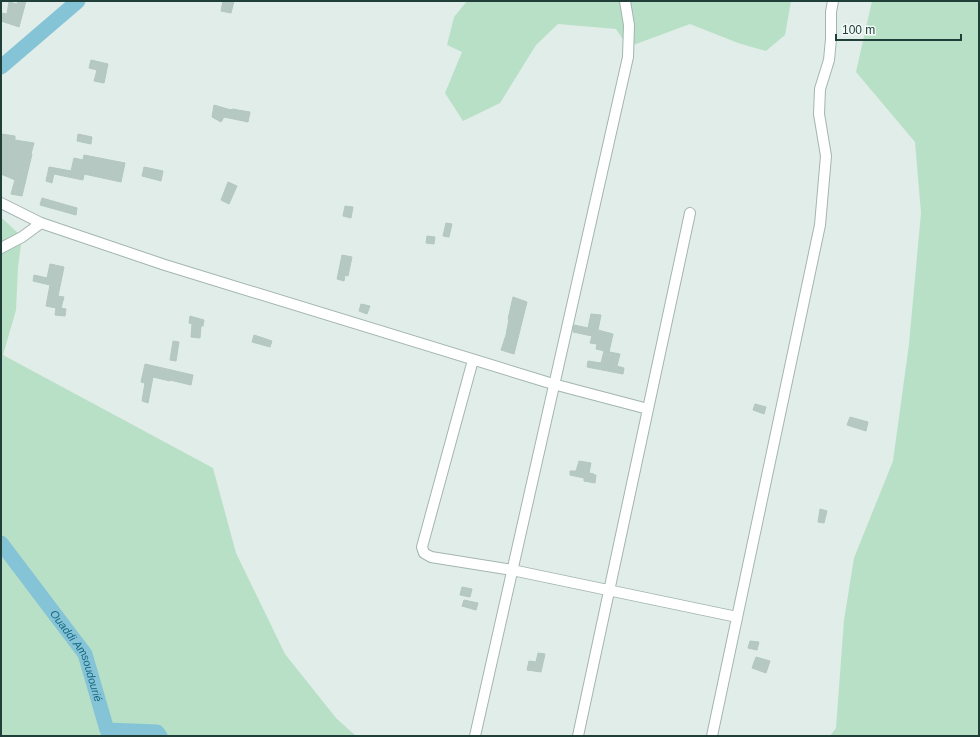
<svg xmlns="http://www.w3.org/2000/svg" width="980" height="737" font-family="Helvetica,sans-serif">
  <rect width="100%" height="100%" fill="#e1ede9"/>
  <!-- green -->
  <path fill="#b8e0c6" d="M467 1H791L785 35 766 51 738 43 690 24 628 47 616 29 558 24 536 45 500 103 463 121 445 93 462 52 447 45 454 17Z
    M872 1H979V736H830L836 728 844 620 854 558 893 461 909 344 921 213 915 142 856 72Z
    M1 218 3 219 22 237 18 267 16 310 3 355 213 468 236 553 285 654 336 718 356 736H1Z"/>
  <g fill="none" stroke-linecap="round" stroke-linejoin="round">
    <!-- river -->
    <g stroke="#85c4d7" stroke-width="15">
      <path d="M1 67 78 1"/>
      <path id="s1" d="M1 543 85 654 107 730 157 732 160 736"/>
    </g>
  </g>
  <!-- building -->
  <path fill="#b6c8c2" stroke="#b3c7c0" d="M18 1H26L19 27 1 21V13L7 14 9 2 17 4Z
    M223 1 227 2V1H234L231 13 221 11Z
    M91 60 108 64 104 83 94 81 97 70 89 68Z
    M214 105 231 110 232 109 250 112 248 122 224 117 221 122 212 117Z
    M1 134 15 136V140L34 143 31 154H32L22 196 11 194 15 180 1 174Z
    M78 134 92 137 91 144 77 141Z
    M84 155 125 163 121 182 84 174 83 180 54 174 55 168 71 171 74 158 83 160Z
    M49 167 55 168 52 183 46 181Z
    M144 167 163 171 161 181 142 176Z
    M228 182 237 186 229 204 221 200Z
    M42 198 77 208 76 215 40 205Z
    M345 206 353 207 351 218 343 216Z
    M446 223 452 224 449 237 443 236Z
    M427 236 435 237 434 244 426 243Z
    M342 255 352 257 348 276 345 275 344 281 337 279Z
    M50 264 64 267 58 296 64 297 61 308 66 309 65 316 55 315 56 308 46 306 50 285 33 281 34 275 47 278Z
    M513 297 527 302 514 354 501 350 506 335 509 319H508Z
    M361 304 370 306 367 314 359 311Z
    M591 314 601 315 598 330 613 334 609 352 596 349 597 344 590 343 592 336 573 332 574 325 588 328Z
    M190 316 204 320 203 326H201L200 338 191 337 192 324 189 323Z
    M254 335 272 341 270 347 252 342Z
    M173 341 179 342 176 361 170 360Z
    M604 351 620 354 617 366 624 368 623 374 587 367 588 361 601 363Z
    M145 364 193 375 191 385 170 380V381L153 377 148 403 142 401 145 383 141 382Z
    M755 404 766 407 764 414 753 410Z
    M850 417 868 422 866 431 847 425Z
    M579 461 591 463 589 473 594 474V475H596L595 483 584 481V478L570 475V471H576Z
    M820 509 827 511 824 523 818 522Z
    M462 587 472 589 470 597 460 595Z
    M464 600 478 603 476 610 462 606Z
    M750 641 759 642 757 650 748 648Z
    M538 653 545 654 541 672 527 670 529 661 536 662Z
    M756 657 770 661 766 673 752 668Z"/>
  <g fill="none" stroke-linecap="round" stroke-linejoin="round">
    <defs>
      <path id="minor" d="M1 203 41 223 165 265 553 384 648 409
        M1 248 22 237 41 223
        M473 360 422 547 424 553 431 557 512 570 737 617
        M475 736 628 57 629 25 625 1
        M578 736 690 213
        M712 736 820 225 826 156 819 114 820 89 829 60 831 39V12L833 1"/>
    </defs>
    <!-- minor casing -->
    <use href="#minor" stroke="#a3b5b1" stroke-width="12"/>
    <!-- minor -->
    <use href="#minor" stroke="#fff" stroke-width="10"/>
  </g>
  <g text-anchor="middle" stroke-width="3" stroke-linejoin="round" paint-order="stroke">
    <!-- water labels -->
    <g font-size="11" font-style="italic" fill="#156680" stroke="#f2f9f6">
      <text dy="4" stroke="none"><textPath href="#s1" startOffset="137">Ouaddi Amsoudourié</textPath></text>
    </g>
  </g>
  <!-- border -->
  <rect width="980" height="737" fill="none" stroke="#203f39" stroke-width="4"/>
  <!-- scale -->
  <path d="M836 34v6h125v-6" fill="none" stroke="#203f39" stroke-width="2"/>
  <text x="842" y="34" font-size="12" fill="#203f39" stroke="#f2f9f6" stroke-width="3" paint-order="stroke">100 m</text>
</svg>
